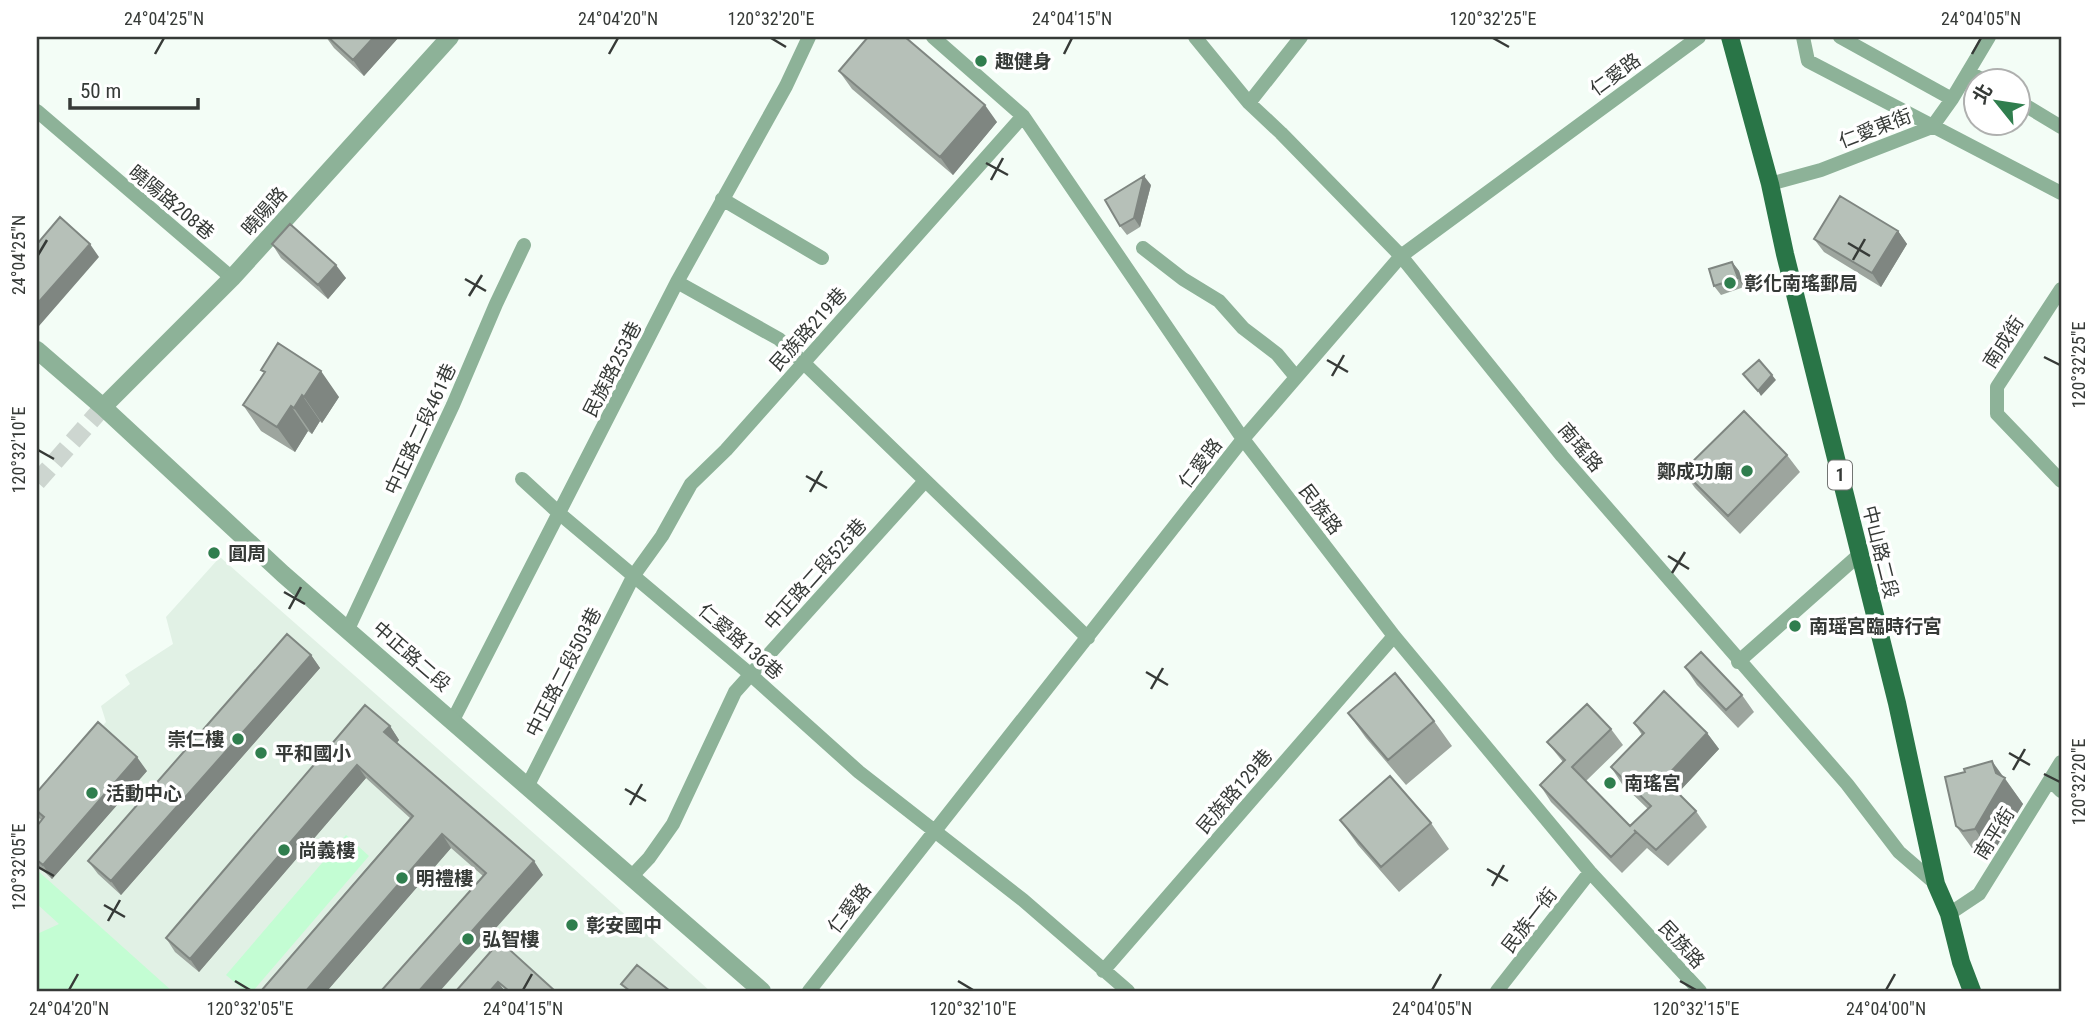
<svg xmlns="http://www.w3.org/2000/svg" width="2098" height="1028" font-family="'Roboto Condensed','Noto Sans TC',sans-serif">
  <rect width="100%" height="100%" fill="#f3fdf6"/>
  <!-- built -->
  <path fill="#e1f1e5" d="M220 557 563 859 710 991H37V809L52 784 106 722 101 706 130 684 125 675 173 644 166 617Z"/>
  <!-- green -->
  <path fill="#c3fdd3" d="M346 835 369 856 253 991H245L226 975Z
    M37 870 172 991H37V934L59 924 37 904Z"/>
  <g fill="none" stroke-linecap="round" stroke-linejoin="round">
    <!-- tertiary-tunnel -->
    <path stroke="#cdd6d0" stroke-width="18" stroke-dasharray="18 9" stroke-linecap="butt" d="M37 482 103 407"/>
    <!-- minor -->
    <path stroke="#8db298" stroke-width="14" d="M933 37 1023 116 1243 439 1394 636 1590 872 1700 991
      M1195 37 1249 103 1281 133 1401 256 1562 456 1847 784 1899 852 1936 884
      M1803 37 1808 61 2061 193
      M1840 37 1952 99
      M1968 72 1983 80
      M2018 101 2061 127
      M1249 103 1301 37
      M37 111 232 278
      M1770 184 1821 170 1932 127 1952 99 1989 37
      M722 199 822 258
      M1143 248 1183 279 1219 301 1243 328 1277 354 1296 377
      M677 282 779 339 1088 638
      M2061 289 1997 387V414L2061 481
      M522 479 560 514 750 674 859 772 1023 900 1128 991
      M348 629 453 405 496 304 524 245
      M1738 662 1860 554
      M453 720 677 282 786 86 809 37
      M2050 780 2061 791
      M527 787 634 575 662 536 691 484 726 450 1023 116
      M632 876 649 858 673 824 735 692 925 481
      M1949 914 1979 894 2061 762
      M1103 971 1394 636
      M809 991 1243 439 1401 256 1699 37
      M1497 991 1590 872"/>
    <!-- tertiary -->
    <path stroke="#8db298" stroke-width="18" d="M37 350 103 407 283 574 762 991
      M103 407 232 278 450 37"/>
    <!-- primary -->
    <path stroke="#297547" stroke-width="18" d="M1730 37 1770 184 1785 254 1897 703 1936 884 1949 914 1961 962 1972 991"/>
  </g>
  <!-- wall -->
  <path fill="#9da59e" d="M326 37H399L364 76 334 48Z
    M839 71 997 122 953 175 852 89Z
    M1151 185 1140 227 1127 235 1120 226Z
    M1898 231 1907 244 1881 287 1824 252 1814 239Z
    M272 244 346 278 328 299 281 258Z
    M1732 262 1739 271 1744 287 1721 295 1714 286Z
    M261 370 339 397 322 423 320 421 312 434 308 431 295 452 261 431 243 405 264 373Z
    M1787 455 1800 472 1740 534 1695 488 1683 471Z
    M311 655 320 668 121 895 98 874 88 861Z
    M1685 667 1742 695 1754 712 1738 728 1697 685Z
    M1348 713 1434 721 1452 746 1406 785 1366 738Z
    M1634 723 1707 733 1719 749 1678 793 1696 811 1707 827 1668 866 1647 848 1622 873 1551 802 1540 785 1563 762 1547 742 1611 729 1623 745 1586 781 1630 826 1648 809 1622 784 1611 767 1642 735Z
    M390 726 399 740 397 743 543 875 483 876 451 848 327 991H261L410 818 366 778 199 972 175 952 166 938Z
    M147 771 52 879 37 865V826L41 820 37 816V792Z
    M2004 777 2023 804 1992 854 1981 856 1974 851 1956 826Z
    M1340 820 1431 823 1449 849 1399 892 1358 845Z"/>
  <!-- shaded-wall -->
  <path fill="#7f8681" d="M374 37H399L364 76 353 60Z
    M985 105 997 122 953 175 940 157Z
    M1144 176 1151 185 1140 227 1134 218Z
    M1898 231 1907 244 1881 287 1872 273Z
    M90 244 99 257 39 326 37 323V304Z
    M1732 262 1739 271 1744 287 1738 278Z
    M336 265 346 278 328 299 318 285Z
    M321 371 339 397 322 423 304 397Z
    M1772 375 1776 380 1761 396 1758 391Z
    M302 395 320 421 312 434 294 408Z
    M291 406 308 431 295 452 277 427Z
    M311 655 320 668 121 895 111 881Z
    M390 726 399 740 394 746 384 732Z
    M1707 733 1719 749 1676 795 1664 779Z
    M137 757 147 771 52 879 43 865Z
    M1992 761 2023 804 1992 854 1975 829 1996 773Z
    M357 765 366 778 199 972 190 959Z
    M442 834 451 848 327 991H306Z
    M534 861 543 875 440 991H419Z
    M498 982 505 991H490Z"/>
  <!-- building -->
  <path fill="#b6c0b8" stroke="#7f8681" stroke-width="2" d="M328 37H374L353 60Z
    M868 37H905L985 105 940 157 839 71Z
    M1144 176 1134 218 1120 226 1105 200Z
    M1840 196 1898 231 1872 273 1814 239Z
    M60 217 90 244 37 304V244Z
    M290 224 336 265 318 285 272 244Z
    M1732 262 1738 278 1714 286 1709 269Z
    M278 343 321 371 304 397 302 395 294 408 291 406 277 427 243 405 265 372 261 370Z
    M1759 360 1772 375 1758 391 1743 374Z
    M1744 411 1787 455 1728 516 1683 471Z
    M287 634 311 655 111 881 88 861Z
    M1701 652 1742 695 1726 710 1685 667Z
    M1395 673 1434 721 1388 760 1348 713Z
    M1664 691 1707 733 1664 779 1696 811 1656 850 1634 830 1636 832 1611 857 1540 785 1565 760 1547 742 1587 704 1611 729 1572 767 1630 826 1651 806 1611 767 1644 733 1634 723Z
    M365 705 390 726 384 732 534 861 419 991H381L486 873 442 834 306 991H261L413 816 357 765 190 959 166 938Z
    M98 722 137 757 43 865 37 860V826L44 817 37 811V792Z
    M1992 761 1996 773 2005 778 1975 829 1963 831 1956 826 1945 777 1965 772 1964 769Z
    M1390 776 1431 823 1381 867 1340 820Z
    M500 941 555 991H509L498 982 490 991H456Z
    M637 965 670 991H630L621 984Z"/>
  <!-- ticks -->
  <path fill="none" stroke="#363a37" stroke-width="2.5" d="M771 38 786 47M1493 38 1509 47M155 54 164 38M609 54 618 38M1064 54 1072 38M1972 54 1981 38M986 163 1008 175M991 180 1003 158M1848 243 1870 256M38 255 47 240M1853 260 1865 239M465 279 486 291M469 296 482 275M2044 357 2060 365M1327 360 1348 372M1332 376 1344 355M38 450 54 459M806 476 827 488M810 492 822 471M1668 556 1689 569M1672 573 1685 552M284 592 305 604M289 609 301 587M1146 672 1168 685M1151 689 1163 668M2009 753 2030 765M2013 770 2025 749M2044 774 2060 782M625 789 646 801M630 805 642 784M38 867 54 876M1487 869 1508 881M1492 886 1504 865M104 905 125 917M108 921 120 900M235 981 250 990M958 981 973 990M1680 981 1696 990M69 990 78 974M523 990 532 974M1432 990 1441 974M1886 990 1895 974"/>
  <!-- markers -->
  <g fill="#307e4e" stroke="#fff" stroke-width="2.5">
    <circle cx="981" cy="61" r="7"/>
    <circle cx="1730" cy="283" r="7"/>
    <circle cx="1747" cy="471" r="7"/>
    <circle cx="214" cy="553" r="7"/>
    <circle cx="1795" cy="626" r="7"/>
    <circle cx="238" cy="739" r="7"/>
    <circle cx="261" cy="753" r="7"/>
    <circle cx="1610" cy="783" r="7"/>
    <circle cx="92" cy="793" r="7"/>
    <circle cx="284" cy="850" r="7"/>
    <circle cx="402" cy="878" r="7"/>
    <circle cx="572" cy="925" r="7"/>
    <circle cx="468" cy="939" r="7"/>
  </g>
  <g text-anchor="middle" stroke-width="7" stroke-linejoin="round" paint-order="stroke">
    <!-- shield labels -->
    <rect fill="#fff" stroke="#727573" stroke-width="2" x="1828" y="460.5" width="24" height="29" rx="5"/>
    <g font-size="18" font-weight="bold" fill="#363a37">
      <text x="1840" y="481">1</text>
    </g>
    <!-- poi labels -->
    <g font-size="19" font-weight="bold" fill="#363a37" stroke="#fff" text-anchor="start">
      <text x="995" y="68">趣健身</text>
      <text x="1744" y="290">彰化南瑤郵局</text>
      <text x="1733" y="478" text-anchor="end">鄭成功廟</text>
      <text x="228" y="560">圓周</text>
      <text x="1809" y="633">南瑶宮臨時行宮</text>
      <text x="224" y="746" text-anchor="end">崇仁樓</text>
      <text x="275" y="760">平和國小</text>
      <text x="1624" y="790">南瑤宮</text>
      <text x="106" y="800">活動中心</text>
      <text x="298" y="857">尚義樓</text>
      <text x="416" y="885">明禮樓</text>
      <text x="586" y="932">彰安國中</text>
      <text x="482" y="946">弘智樓</text>
    </g>
    <!-- street labels -->
    <g font-size="19" fill="#363a37" stroke="#fff">
      <text transform="translate(1615 74) rotate(-36)" y="7">仁愛路</text>
      <text transform="translate(1875 128) rotate(-21)" y="7">仁愛東街</text>
      <text transform="translate(172 202) rotate(40)" y="7">曉陽路208巷</text>
      <text transform="translate(264 211) rotate(-48)" y="7">曉陽路</text>
      <text transform="translate(808 329) rotate(-48)" y="7">民族路219巷</text>
      <text transform="translate(2003 342) rotate(-57)" y="7">南成街</text>
      <text transform="translate(612 369) rotate(-63)" y="7">民族路253巷</text>
      <text transform="translate(420 429) rotate(-65)" y="7">中正路二段461巷</text>
      <text transform="translate(1581 447) rotate(50)" y="7">南瑤路</text>
      <text transform="translate(1200 463) rotate(-52)" y="7">仁愛路</text>
      <text transform="translate(1321 509) rotate(53)" y="7">民族路</text>
      <text transform="translate(1881 552) rotate(76)" y="7">中山路二段</text>
      <text transform="translate(815 574) rotate(-48)" y="7">中正路二段525巷</text>
      <text transform="translate(741 641) rotate(41)" y="7">仁愛路136巷</text>
      <text transform="translate(412 656) rotate(41)" y="7">中正路二段</text>
      <text transform="translate(563 672) rotate(-63)" y="7">中正路二段503巷</text>
      <text transform="translate(1234 791) rotate(-49)" y="7">民族路129巷</text>
      <text transform="translate(1994 833) rotate(-58)" y="7">南平街</text>
      <text transform="translate(849 908) rotate(-52)" y="7">仁愛路</text>
      <text transform="translate(1529 920) rotate(-52)" y="7">民族一街</text>
      <text transform="translate(1682 944) rotate(47)" y="7">民族路</text>
    </g>
  </g>
  <!-- border -->
  <rect width="2098" height="1028" fill="none" stroke="#ffffff" stroke-width="77"/>
  <!-- north arrow -->
  <g transform="translate(1997 102) rotate(300)"><circle r="33" fill="#ffffff" stroke="#afb0af" stroke-width="2"/>
  <path d="M0-5L12 26L0 18L-12 26Z" fill="#307e4e"/>
  <text y="-10" font-size="19" font-weight="bold" text-anchor="middle" fill="#363a37">北</text>
  </g>
  <!-- scale -->
  <path d="M70 98v10h128v-10" fill="none" stroke="#363a37" stroke-width="3.5"/>
  <text x="80" y="98" font-size="21" fill="#363a37" stroke="#ffffff" stroke-width="5" paint-order="stroke">50 m</text>
  <rect x="38" y="38" width="2022" height="952" fill="none" stroke="#363a37" stroke-width="2.5"/>
  <g font-size="18" text-anchor="middle" fill="#363a37">
    <text x="164" y="25">24°04'25"N</text>
    <text x="618" y="25">24°04'20"N</text>
    <text x="771" y="25">120°32'20"E</text>
    <text x="1072" y="25">24°04'15"N</text>
    <text x="1493" y="25">120°32'25"E</text>
    <text x="1981" y="25">24°04'05"N</text>
    <text transform="translate(19 255) rotate(-90)" y="6">24°04'25"N</text>
    <text transform="translate(2079 365) rotate(-90)" y="6">120°32'25"E</text>
    <text transform="translate(19 450) rotate(-90)" y="6">120°32'10"E</text>
    <text transform="translate(2079 782) rotate(-90)" y="6">120°32'20"E</text>
    <text transform="translate(19 867) rotate(-90)" y="6">120°32'05"E</text>
    <text x="69" y="1015">24°04'20"N</text>
    <text x="250" y="1015">120°32'05"E</text>
    <text x="523" y="1015">24°04'15"N</text>
    <text x="973" y="1015">120°32'10"E</text>
    <text x="1432" y="1015">24°04'05"N</text>
    <text x="1696" y="1015">120°32'15"E</text>
    <text x="1886" y="1015">24°04'00"N</text>
  </g>
</svg>
